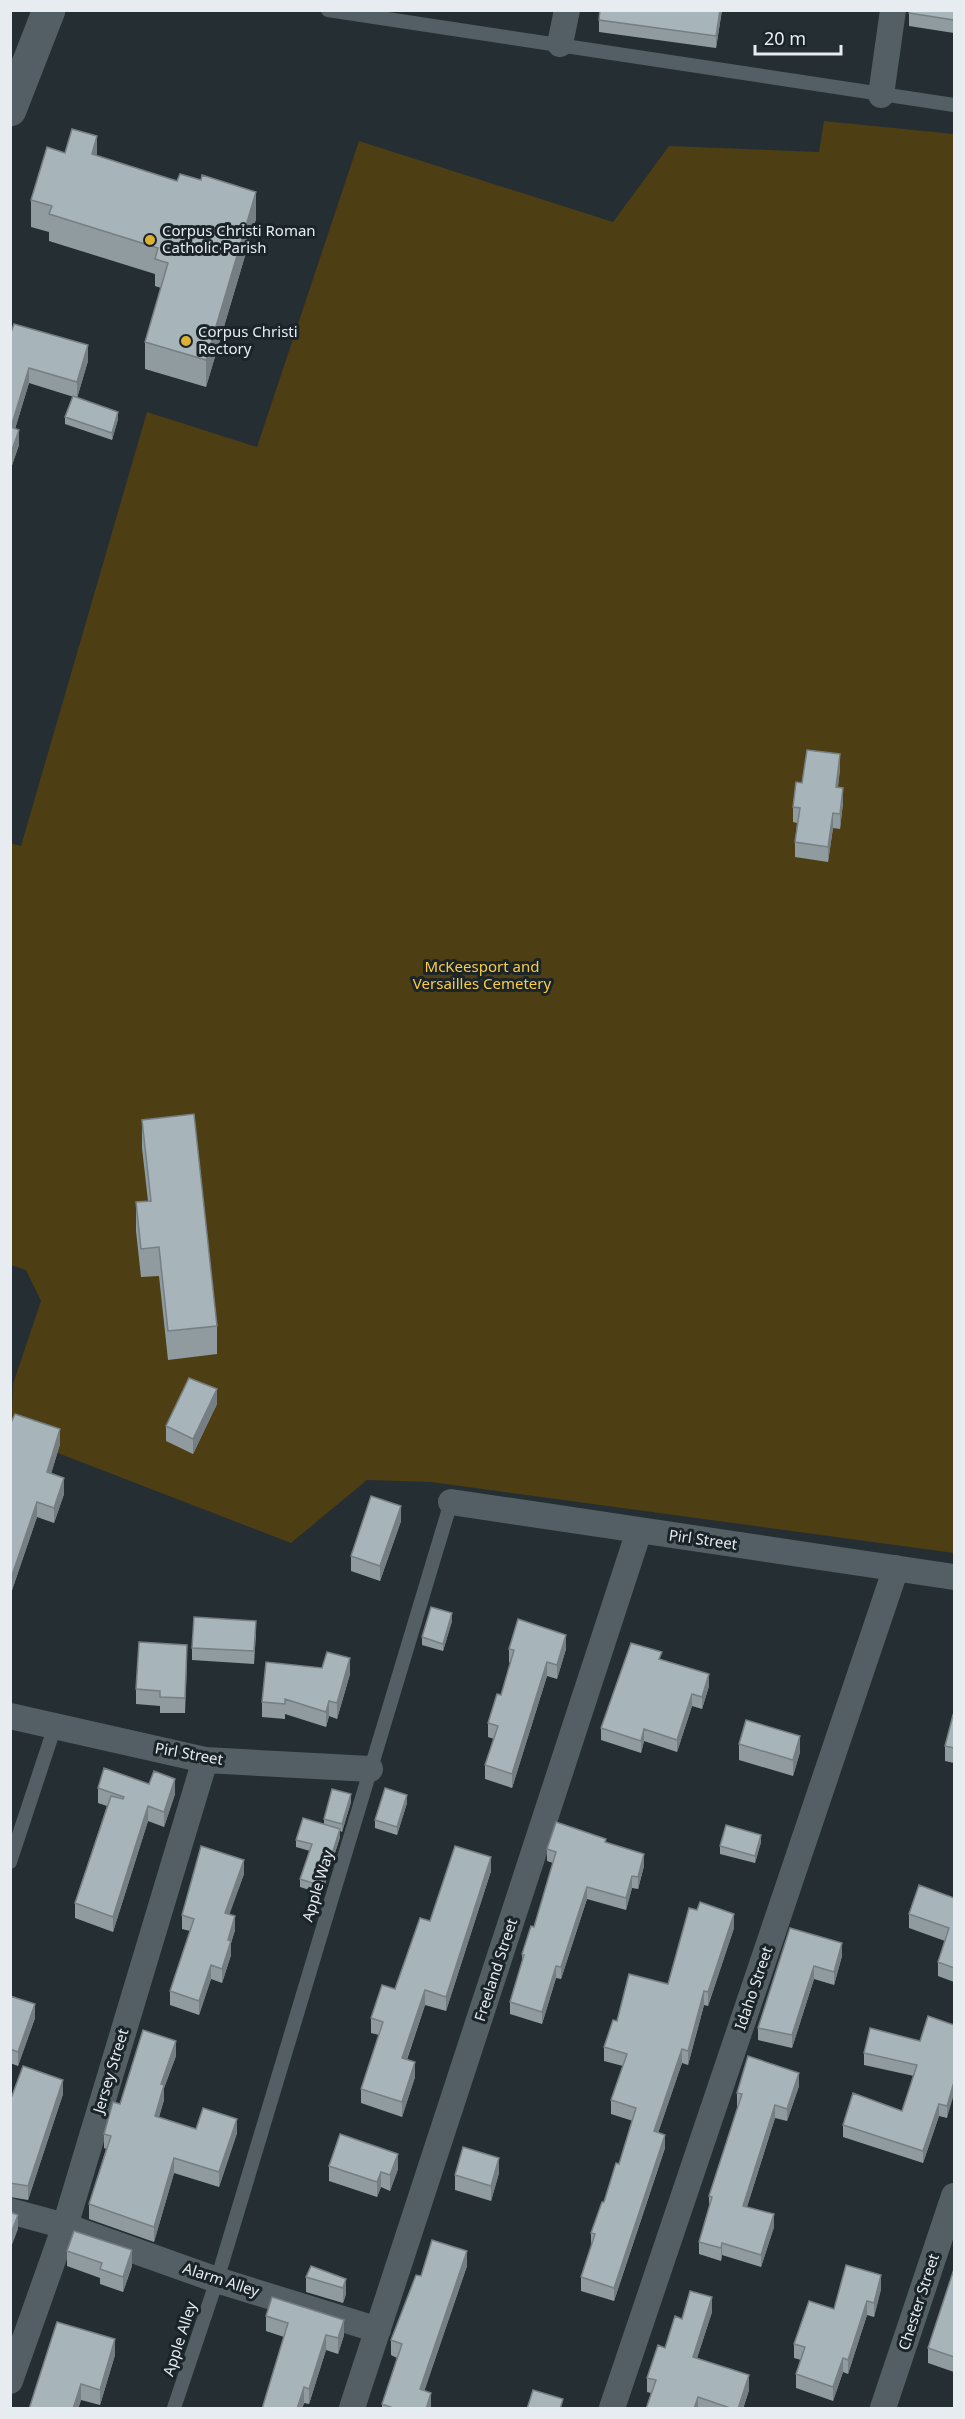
<svg xmlns="http://www.w3.org/2000/svg" width="965" height="2419" font-family="'Noto Sans',sans-serif">
  <rect width="100%" height="100%" fill="#242e33"/>
  <!-- green -->
  <path fill="#4d3e13" d="M824 121 954 134V1553L431 1482 367 1480 291 1543 11 1435 13 1384 41 1301 26 1270 11 1265 10 843 21 846 147 412 257 447 359 141 613 222 669 146 819 152Z"/>
  <g fill="none" stroke-linecap="round" stroke-linejoin="round">
    <!-- lane -->
    <path stroke="#545f65" stroke-width="14" d="M328 10 954 105
      M10 1862 55 1726
      M174 2408 217 2280 451 1502"/>
    <!-- street -->
    <path stroke="#545f65" stroke-width="26" d="M560 44 567 10
      M881 95 893 10
      M451 1502 954 1577
      M10 1716 205 1760 370 1769
      M10 2211 65 2226 217 2280 378 2330
      M10 2381 65 2226 205 1760
      M352 2408 639 1531
      M612 2408 896 1568
      M883 2408 954 2196"/>
    <!-- secondary -->
    <path stroke="#545f65" stroke-width="33" d="M10 110 49 10"/>
  </g>
  <!-- wall -->
  <path fill="#909ba0" d="M600 10H722L716 48 599 32V20Z
    M954 10V33L909 26V13Z
    M65 153 97 156 256 219 206 387 145 369V342L161 288 155 286V274L49 241V232L31 227V200Z
    M10 329 88 361 77 398 29 383 15 429 19 445 10 471Z
    M65 417 118 419 112 440 65 424Z
    M840 769 838 787 843 803 840 829 833 828 828 862 795 857V842L797 823 793 822V807L802 783Z
    M142 1120 217 1326V1354L168 1360 159 1276 141 1277 136 1231V1202L148 1201 142 1148Z
    M217 1404 193 1454 166 1441V1426Z
    M10 1425 60 1444 51 1474 64 1494 54 1523 37 1517 10 1596Z
    M401 1521 380 1581 351 1571V1556Z
    M452 1621 443 1651 422 1645V1637Z
    M256 1633 254 1664 192 1660V1648Z
    M509 1649H566L557 1679 547 1676 512 1788 485 1779V1765L494 1739 488 1737V1723L501 1695 510 1663 509 1662Z
    M662 1660 709 1686 702 1709 692 1706 677 1752 644 1741 641 1753 601 1740V1728Z
    M187 1661 185 1713H160V1706L136 1704V1689Z
    M350 1674 337 1719 329 1716 326 1727 285 1714V1719L262 1717V1702Z
    M954 1716V1763L945 1761V1746Z
    M739 1744 800 1752 793 1776 739 1760Z
    M149 1784 175 1794 164 1827 148 1821 113 1932 75 1918V1903L107 1806 98 1803V1788Z
    M351 1802 342 1832 340 1831V1837L322 1894 300 1887V1879L310 1851 296 1847V1840L324 1825V1819Z
    M407 1803 397 1835 375 1828V1820Z
    M761 1842 755 1863 720 1854V1846Z
    M606 1843 644 1866 638 1889 632 1888 626 1910 587 1899 561 1979 556 1978 542 2024 510 2014V2002L522 1962V1954L534 1927 553 1863 547 1861V1849Z
    M491 1871 446 2011 425 2005 407 2060 415 2077 402 2117 361 2103V2089L379 2035 371 2033V2018L395 1989Z
    M244 1874 229 1914 235 1930 231 1943V1955L222 1983 211 1979 199 2015 170 2005V1991L190 1931 182 1929V1915Z
    M954 1898V1982L938 1976V1962L945 1941 909 1928V1914Z
    M734 1928 708 2006 704 2005 688 2065 682 2063 658 2133 665 2148 614 2301 581 2291V2277L591 2246V2233L619 2164 633 2121 611 2114V2100L623 2066 604 2061V2047L617 2021 668 1984Z
    M790 1928 842 1956 834 1985 814 1979 792 2048 758 2040V2028Z
    M10 1996 35 2018 18 2066 10 2063Z
    M954 2025 947 2118 939 2116 923 2163 843 2137V2125L902 2111 914 2076 864 2065V2053L920 2041Z
    M176 2056 164 2088V2100L159 2117 196 2129 237 2133 219 2187 174 2173 154 2242 89 2219V2204L106 2149 104 2148V2134L120 2104Z
    M799 2086 787 2121 775 2118 747 2207 774 2227 761 2267 722 2255 721 2261 699 2254V2242L709 2208V2196L738 2106H737V2093Z
    M63 2094 28 2200 10 2197V2095Z
    M329 2166 398 2169 390 2191 381 2187 377 2197 329 2181Z
    M499 2173 491 2201 455 2190V2175Z
    M67 2251 132 2266 123 2292 100 2284V2278L67 2266Z
    M467 2266 424 2391 431 2409H382V2404L397 2358 391 2355V2340L421 2276Z
    M954 2269V2372L928 2363V2348Z
    M306 2277 346 2279V2294L343 2303 306 2292Z
    M881 2289 874 2317 867 2315 848 2374 843 2372 833 2401 796 2388V2374L801 2360 794 2358V2344L834 2309Z
    M712 2312 697 2358 749 2390 743 2409H646L651 2393 647 2392V2378L682 2319Z
    M266 2316 344 2335 338 2354 326 2350 309 2404 304 2403 302 2409H262L284 2337 266 2331Z
    M115 2355 100 2405 81 2400 78 2409H29Z"/>
  <!-- shaded-wall -->
  <path fill="#757e82" d="M720 10H722L716 48V36Z
    M97 136V163L92 154Z
    M256 192V219L206 387V360Z
    M88 345V361L77 398V382Z
    M29 368V383L11 442V427Z
    M118 412V419L112 440V433Z
    M19 430V445L10 471V456Z
    M840 754V769L836 802V787Z
    M843 788V803L840 829V814Z
    M833 813V828L828 862V847Z
    M217 1389V1404L193 1454V1439Z
    M60 1429V1444L47 1487V1472Z
    M64 1478V1494L54 1523V1508Z
    M37 1502V1517L10 1596V1581Z
    M401 1506V1521L380 1581V1566Z
    M452 1613V1621L443 1651V1644Z
    M566 1635V1649L557 1679V1665Z
    M350 1658V1674L337 1719V1703Z
    M547 1662V1676L512 1788V1774Z
    M709 1674V1686L702 1709V1697Z
    M692 1694V1706L677 1752V1740Z
    M329 1701V1716L326 1727V1712Z
    M644 1729V1741L641 1753V1741Z
    M800 1736V1752L793 1776V1760Z
    M175 1779V1794L164 1827V1812Z
    M351 1794V1802L342 1832V1824Z
    M407 1795V1803L397 1835V1827Z
    M148 1806V1821L113 1932V1917Z
    M340 1829V1837L322 1894V1886Z
    M761 1835V1842L755 1863V1856Z
    M644 1854V1866L638 1889V1877Z
    M491 1857V1871L446 2011V1997Z
    M244 1860V1874L225 1927V1913Z
    M632 1876V1888L626 1910V1898Z
    M587 1887V1899L561 1979V1967Z
    M734 1914V1928L708 2006V1992Z
    M235 1916V1930L231 1943V1955L222 1983V1969L228 1940Z
    M842 1943V1956L834 1985V1972Z
    M211 1965V1979L199 2015V2001Z
    M556 1966V1978L542 2024V2012Z
    M814 1966V1979L792 2048V2035Z
    M425 1990V2005L402 2073V2058Z
    M704 1991V2005L688 2065V2051Z
    M35 2004V2018L18 2066V2052Z
    M176 2041V2056L164 2088V2100L155 2130V2116L161 2084Z
    M682 2049V2063L654 2145V2131Z
    M415 2062V2077L402 2117V2102Z
    M799 2073V2086L787 2121V2109Z
    M63 2080V2094L28 2200V2186Z
    M954 2082V2094L947 2118V2106Z
    M939 2104V2116L923 2163V2151Z
    M775 2105V2118L743 2219V2206Z
    M237 2119V2133L219 2187V2172Z
    M665 2135V2148L614 2301V2288Z
    M398 2154V2169L390 2191V2175Z
    M174 2158V2173L154 2242V2227Z
    M499 2158V2173L491 2201V2186Z
    M381 2172V2187L377 2197V2182Z
    M774 2214V2227L761 2267V2255Z
    M18 2215V2229L10 2250V2236Z
    M722 2243V2255L721 2261V2248Z
    M132 2250V2266L123 2292V2277Z
    M467 2251V2266L420 2404V2389Z
    M881 2275V2289L874 2317V2303Z
    M346 2279V2294L343 2303V2288Z
    M712 2297V2312L693 2371V2357Z
    M867 2301V2315L848 2374V2360Z
    M344 2320V2335L338 2354V2338Z
    M326 2335V2350L309 2404V2389Z
    M115 2339V2355L100 2405V2390Z
    M843 2358V2372L833 2401V2387Z
    M749 2375V2390L743 2409H738Z
    M81 2384V2400L78 2409H73Z
    M304 2387V2403L302 2409H297Z
    M431 2393V2408L426 2409Z
    M698 2397V2409H694Z"/>
  <!-- building -->
  <path fill="#a7b4ba" stroke="#757e82" stroke-width="1.5" d="M600 10H720L716 36 599 20Z
    M910 10H954V20L909 13Z
    M72 129 97 136 92 154 177 181 180 174 201 180 202 175 256 192 206 360 145 342 168 263 155 259 158 248 49 214 52 206 31 200 47 147 65 153Z
    M14 324 88 345 77 382 29 368 11 427 19 430 10 456V329L12 330Z
    M73 396 118 412 112 433 65 417Z
    M807 750 840 754 836 787 843 788 840 814 833 813 828 847 795 842 800 808 793 807 796 782 802 783Z
    M194 1114 217 1326 168 1331 159 1247 141 1249 136 1202 151 1201 142 1120Z
    M189 1378 217 1389 193 1439 166 1426Z
    M15 1414 60 1429 47 1472 64 1478 54 1508 37 1502 10 1581V1425Z
    M371 1496 401 1506 380 1566 351 1556Z
    M431 1607 452 1613 443 1644 422 1637Z
    M194 1617 256 1621 254 1651 192 1648Z
    M518 1619 566 1635 557 1665 547 1662 512 1774 485 1765 498 1726 488 1723 497 1694 501 1695 514 1650 509 1649Z
    M139 1642 187 1645 185 1698 160 1697V1691L136 1689Z
    M631 1643 662 1652 659 1659 709 1674 702 1697 692 1694 677 1740 644 1729 641 1741 601 1728Z
    M327 1652 350 1658 337 1703 329 1701 326 1712 285 1699V1704L262 1702 266 1662 322 1668Z
    M953 1715 954 1716V1748L945 1746Z
    M746 1720 800 1736 793 1760 739 1744Z
    M104 1768 149 1784 154 1771 175 1779 164 1812 148 1806 113 1917 75 1903 111 1796 123 1799 124 1797 98 1788Z
    M385 1788 407 1795 397 1827 375 1820Z
    M332 1789 351 1794 342 1824 324 1819Z
    M303 1818 340 1829 322 1886 300 1879 312 1844 296 1840Z
    M556 1822 606 1839 605 1842 644 1854 638 1877 632 1876 626 1898 587 1887 561 1967 556 1966 542 2012 510 2002 524 1955 522 1954 531 1926 534 1927 556 1852 547 1849Z
    M726 1825 761 1835 755 1856 720 1846Z
    M201 1846 244 1860 225 1913 235 1916 228 1940 231 1941 222 1969 211 1965 199 2001 170 1991 194 1919 182 1915Z
    M455 1846 491 1857 446 1997 425 1990 402 2058 415 2062 402 2102 361 2089 383 2022 371 2018 382 1985 395 1989 420 1918 430 1921Z
    M919 1885 954 1898V1968L938 1962 949 1928 909 1914Z
    M700 1902 734 1914 708 1992 704 1991 688 2051 682 2049 654 2131 665 2135 614 2288 581 2277 595 2234 591 2233 602 2202H604L616 2163 619 2164 636 2108 611 2100 627 2054 604 2047 613 2020 617 2021 629 1974 668 1984 689 1908 697 1910Z
    M790 1928 842 1943 834 1972 814 1966 792 2035 758 2028Z
    M10 1996 35 2004 18 2052 10 2049Z
    M928 2016 954 2025V2082L947 2106 939 2104 923 2151 843 2125 853 2093 902 2111 917 2065 864 2053 870 2028 920 2041Z
    M143 2030 176 2041 161 2084 164 2085 155 2116 196 2129 203 2108 237 2119 219 2172 174 2158 154 2227 89 2204 111 2136 104 2134 113 2102 120 2104Z
    M748 2056 799 2073 787 2109 775 2105 743 2206 774 2214 761 2255 722 2243 721 2248 699 2242 712 2197 709 2196 742 2094 737 2093Z
    M23 2066 63 2080 28 2186 10 2183V2095L12 2096Z
    M340 2134 398 2154 390 2175 381 2172 377 2182 329 2166Z
    M463 2147 499 2158 491 2186 455 2175Z
    M10 2212 18 2215 10 2236Z
    M74 2231 132 2250 123 2277 100 2269 102 2263 67 2251Z
    M432 2240 467 2251 420 2389 431 2393 426 2409H396L382 2404 402 2344 391 2340 416 2275 421 2276Z
    M846 2265 881 2275 874 2303 867 2301 848 2360 843 2358 833 2387 796 2374 805 2347 794 2344 809 2301 834 2309Z
    M311 2266 346 2279 343 2288 306 2277Z
    M954 2269V2357L928 2348Z
    M690 2291 712 2297 693 2357 749 2375 738 2409H733L698 2397 694 2409H646L656 2380 647 2378 658 2345 665 2348 675 2316 682 2319Z
    M272 2297 344 2320 338 2338 326 2335 309 2389 304 2387 297 2409H262L288 2323 266 2316Z
    M57 2322 115 2339 100 2390 81 2384 73 2409H29Z
    M533 2390 563 2399 560 2409H527Z"/>
  <!-- markers -->
  <g fill="#dcb233" stroke="#1a2429" stroke-width="2">
    <circle cx="150" cy="240" r="6"/>
    <circle cx="186" cy="341" r="6"/>
  </g>
  <g text-anchor="middle" stroke-width="6" stroke-linejoin="round" paint-order="stroke">
    <!-- poi labels -->
    <g font-size="15" fill="#e6ecf0" stroke="#1a2429" text-anchor="start">
      <text x="162" y="236">Corpus Christi Roman<tspan x="162" dy="17">Catholic Parish</tspan></text>
      <text x="198" y="337">Corpus Christi<tspan x="198" dy="17">Rectory</tspan></text>
    </g>
    <!-- park labels -->
    <g font-size="15" fill="#fbcc41" stroke="#1a2429">
      <text x="482" y="972">McKeesport and<tspan x="482" dy="17">Versailles Cemetery</tspan></text>
    </g>
    <!-- street labels -->
    <g font-size="15" fill="#e6ecf0" stroke="#1a2429">
      <text transform="translate(703 1540) rotate(8)" y="5">Pirl Street</text>
      <text transform="translate(189 1754) rotate(10)" y="5">Pirl Street</text>
      <text transform="translate(318 1886) rotate(-73)" y="5">Apple Way</text>
      <text transform="translate(496 1970) rotate(-72)" y="5">Freeland Street</text>
      <text transform="translate(754 1988) rotate(-71)" y="5">Idaho Street</text>
      <text transform="translate(111 2071) rotate(-73)" y="5">Jersey Street</text>
      <text transform="translate(221 2280) rotate(18)" y="5">Alarm Alley</text>
      <text transform="translate(919 2302) rotate(-72)" y="5">Chester Street</text>
      <text transform="translate(180 2339) rotate(-72)" y="5">Apple Alley</text>
    </g>
  </g>
  <!-- border -->
  <rect width="965" height="2419" fill="none" stroke="#e6ecf0" stroke-width="24"/>
  <!-- scale -->
  <path d="M755 45v9h86v-9" fill="none" stroke="#e6ecf0" stroke-width="3"/>
  <text x="764" y="45" font-size="18" fill="#e6ecf0" stroke="#1a2429" stroke-width="4.5" paint-order="stroke">20 m</text>
</svg>
